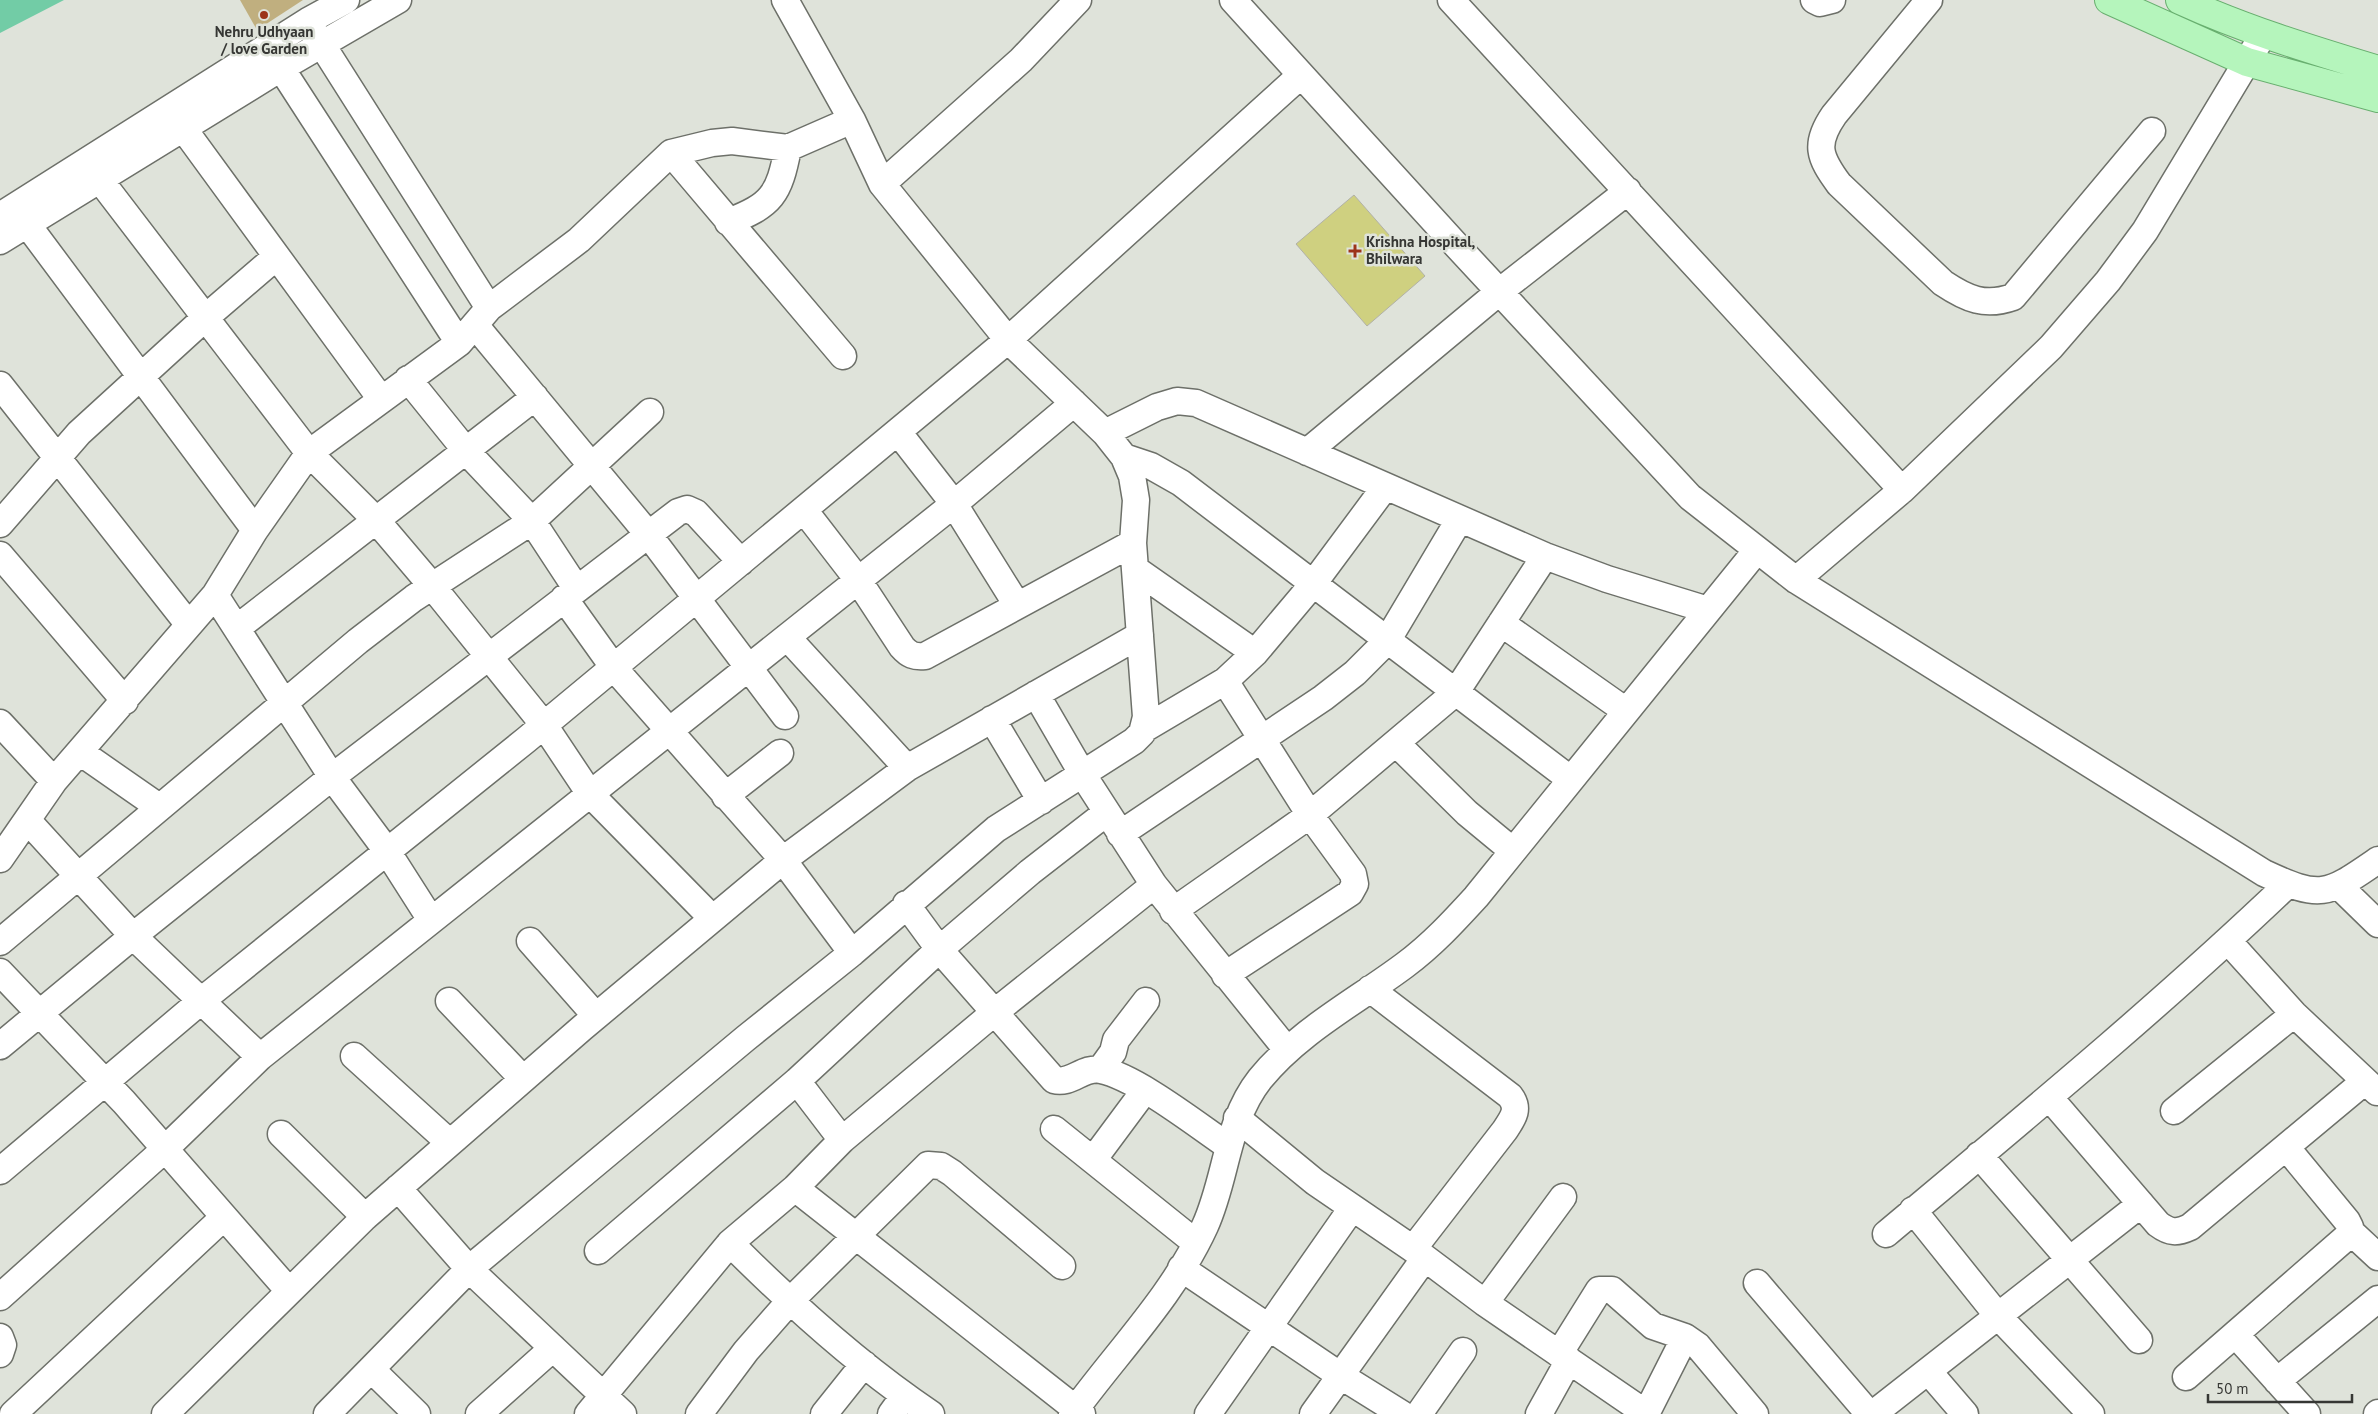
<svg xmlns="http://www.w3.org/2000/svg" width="2378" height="1414" font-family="'PT Sans',sans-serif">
  <rect width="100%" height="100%" fill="#dfe3da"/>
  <!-- green -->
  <path fill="#c0af7f" d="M240 0H303L257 30Z"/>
  <!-- water -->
  <path fill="#72cca6" d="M0 0H64L0 33Z"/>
  <!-- building -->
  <path fill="#cfd080" stroke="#b1b1a8" d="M1354 195 1425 276 1367 326 1296 244Z"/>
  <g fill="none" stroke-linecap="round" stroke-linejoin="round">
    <defs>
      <path id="minor" d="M785 0 852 120 882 184 1008 340 1301 75
        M1233 0 1456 245 1690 497 1796 580 2264 873C2322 900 2327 895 2378 860
        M1451 0 1902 490
        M1814 0 1820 3 1832 0
        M1929 0 1834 115C1814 144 1819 157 1839 184L1943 283C1967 299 1985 307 2013 297L2152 131
        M312 29 489 308
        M281 68 459 343
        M183 128 381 399
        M671 153 843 356
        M100 180 309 453 376 520 432 586 544 725 590 794 712 918
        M882 184 1021 60 1078 0
        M0 216 308 21 346 0
        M728 222C772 205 779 195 788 148
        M27 224 255 530
        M0 241 281 68 398 0
        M475 325 648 534 785 716
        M408 379 467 452 532 521 576 588
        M0 385 189 625
        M898 432 954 504 1017 605
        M1105 433 1157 407 1177 401 1196 403 1545 556 1607 579 1708 610
        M1307 452 1499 292 1628 191
        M1124 457 1151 466 1181 483 1570 779
        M804 510 858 580 902 647C909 655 914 657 925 656L1133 543
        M0 524 79 433 205 318 276 257
        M0 555 125 701
        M1135 569 1255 653
        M1796 580 1902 490 2051 347 2108 281 2145 231 2263 35
        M215 595 332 777 387 851 431 920
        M564 598 614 668 783 860 852 953
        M1501 623 1626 711
        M237 628 535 397
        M787 637 907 768
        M1225 681 1310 815 1353 874 1355 884 1350 893 1225 975
        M1036 694 1083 775 1154 885 1287 1050
        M992 719 1041 801
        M0 723 54 781
        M1144 729 1225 681 1255 653 1313 584 1385 487
        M1396 743 1467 813 1513 851
        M80 752 159 807
        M725 796 780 753
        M28 821 133 936 260 1057
        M1120 834 1323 698 1355 673 1387 641 1459 520
        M0 859 54 781 215 595 255 530 309 453 459 343 489 308 579 240 671 153 712 143 732 141 788 148 852 120
        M2339 886 2378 924
        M906 904 939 949 1054 1080C1071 1085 1083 1066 1101 1070 1136 1077 1197 1125 1228 1146
        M1173 911 1310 815 1456 692 1545 556
        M530 941 596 1016
        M2228 941 2294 1014 2377 1092
        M0 942 358 641 414 598 532 521 650 412
        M0 972 124 1102 289 1291
        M1370 989 1510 1096C1520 1109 1513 1118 1505 1130L1413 1249
        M449 1001 523 1079
        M0 1046 133 936 332 777 678 512 687 509 696 513 741 562
        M354 1056 450 1143
        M1100 1070 1113 1052 1116 1040 1146 1001
        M797 1081 842 1140
        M2049 1097 2158 1224C2170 1233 2177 1233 2190 1227L2365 1081
        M2174 1111 2294 1014
        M1237 1118 1315 1182 1413 1249 1485 1303 1647 1414
        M1054 1129 1196 1243
        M281 1134 365 1217
        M1979 1155 2139 1340
        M1093 1160 1145 1090
        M0 1171 201 1001 526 740 1008 340 1105 433 1124 457 1132 476 1136 500 1133 543 1146 717 1142 733 1134 741 996 829 852 953 746 1038 469 1269 327 1414
        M398 1188 469 1269 623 1414
        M795 1188 1082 1414
        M1913 1210 1998 1316 2091 1414
        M2350 1231 2378 1257
        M1886 1234C2022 1120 2159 1007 2288 884
        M730 1243C792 1305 858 1365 931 1414
        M598 1251 797 1081 933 955 1030 872 1106 813
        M1181 1268 1341 1376 1402 1414
        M1757 1283 1869 1414
        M0 1297 165 1149 260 1057 954 504 1074 403
        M1485 1303 1563 1197
        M2236 1335 2307 1414
        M0 1337 3 1345 0 1354
        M1559 1354 1599 1290H1612L1653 1326 1685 1337 1698 1346 1755 1414
        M371 1369 417 1414
        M1928 1371 1965 1414
        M2186 1377 2349 1235 2350 1227 2347 1221 2286 1147
        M2277 1381 2378 1299
        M13 1414 224 1217
        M165 1414 365 1217 582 1028 783 860 907 768 1140 635
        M479 1414 553 1348
        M588 1414 730 1243 795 1188 842 1140 995 1012 1154 885
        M699 1414 746 1351 789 1302 928 1165 941 1166 952 1173 1062 1266
        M824 1414 864 1364
        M891 1414 904 1396
        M1072 1414C1117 1352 1173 1296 1205 1226 1227 1178 1226 1122 1260 1079 1299 1031 1357 1001 1405 965 1432 945 1454 921 1476 897L1757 550
        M1208 1414 1352 1208
        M1313 1414 1424 1259
        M1419 1414 1463 1351
        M1539 1414 1569 1360
        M1646 1414 1685 1337
        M1873 1414 2141 1204
        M2377 1414 2378 1413"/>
      <path id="major" d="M2109 0 2247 62 2378 98
        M2180 0C2246 30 2309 49 2378 70"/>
    </defs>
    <!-- minor casing -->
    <use href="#minor" stroke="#6d7069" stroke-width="29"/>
    <!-- major casing -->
    <use href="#major" stroke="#68af6f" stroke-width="30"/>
    <!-- minor -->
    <use href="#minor" stroke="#fff" stroke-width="26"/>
    <!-- major -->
    <use href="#major" stroke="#b5f5bc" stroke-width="28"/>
  </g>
  <!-- markers -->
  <g fill="#9c341a" stroke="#dfe3da" stroke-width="2">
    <circle cx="264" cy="15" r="5"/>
    <path d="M1352.5 243.5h5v5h5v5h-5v5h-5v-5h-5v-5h5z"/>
  </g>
  <g text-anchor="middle" stroke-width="5" stroke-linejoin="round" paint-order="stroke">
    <!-- poi labels -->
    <g font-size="15" font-weight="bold" fill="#363734" stroke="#dfe3da">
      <text x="264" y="37">Nehru Udhyaan<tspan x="264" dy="17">/ love Garden</tspan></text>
      <text x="1366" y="247" text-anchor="start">Krishna Hospital,<tspan x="1366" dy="17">Bhilwara</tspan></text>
    </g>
  </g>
  <!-- scale -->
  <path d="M2208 1394v8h144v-8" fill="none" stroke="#363734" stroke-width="2.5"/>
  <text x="2216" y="1394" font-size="15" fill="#363734" stroke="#dfe3da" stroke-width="4" paint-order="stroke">50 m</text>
</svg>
